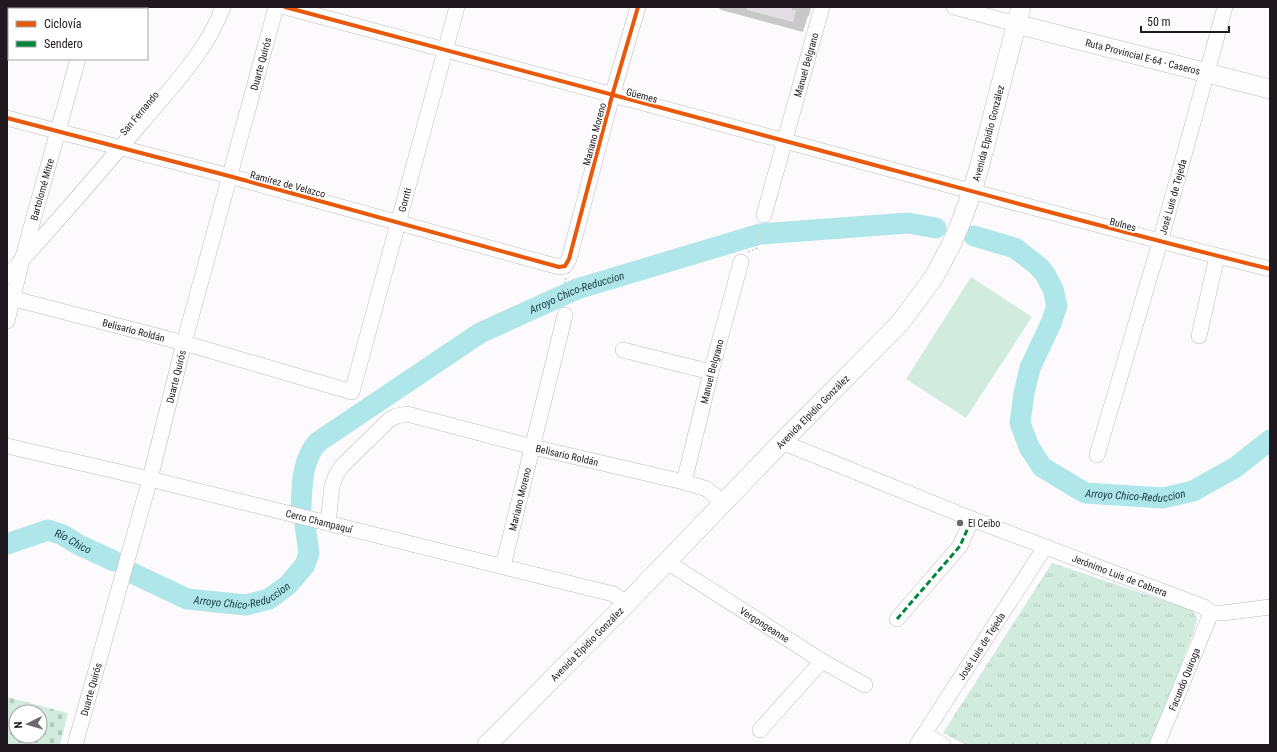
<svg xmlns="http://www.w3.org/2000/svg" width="1277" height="752" font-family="'Roboto Condensed',sans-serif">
  <defs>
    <pattern id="grass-tufts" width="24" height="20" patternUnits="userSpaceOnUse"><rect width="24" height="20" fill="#d1ebde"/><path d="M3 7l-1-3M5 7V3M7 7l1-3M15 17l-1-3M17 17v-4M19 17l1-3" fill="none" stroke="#b3c9be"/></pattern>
    <pattern id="cemetery-stones" width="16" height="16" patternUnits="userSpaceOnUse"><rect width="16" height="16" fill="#d1ebde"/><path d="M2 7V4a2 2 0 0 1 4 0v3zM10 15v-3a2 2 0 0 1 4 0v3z" fill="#b3c9be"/></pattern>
  </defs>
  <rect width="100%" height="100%" fill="#fcfafc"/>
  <!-- grass -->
  <path fill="url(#grass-tufts)" d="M1052 563 1192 610 1197 618 1195 628 1150 745H966L943 733Z"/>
  <!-- cemetery -->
  <path fill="url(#cemetery-stones)" fill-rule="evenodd" d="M7 697 68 713 60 745H7ZM16 712H40V736H16Z"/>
  <!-- pitch -->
  <path fill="#d1ebde" d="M971 277 1032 317 966 418 906 379Z"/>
  <!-- shadow -->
  <path fill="#0003" d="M718 7H810L811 8 809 16H808L803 32 721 10Z"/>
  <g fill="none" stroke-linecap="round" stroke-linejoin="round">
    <!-- river -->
    <g stroke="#aee6ea" stroke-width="21">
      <path id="s1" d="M974 236 1015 248 1038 266 1045 274 1053 289 1057 306 1051 323 1030 368 1024 393 1020 423 1029 447 1042 467 1085 493 1163 498 1193 491 1236 467 1270 440"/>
      <path id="s2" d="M301 507C302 485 302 459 318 442L480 333 577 289 760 234 908 223 936 228"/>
      <path id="s3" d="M7 544 48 530 63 535 79 545 114 561"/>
      <path id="s4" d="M132 573 187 599 246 605 269 599 288 585 305 565 309 553 305 525"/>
    </g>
  </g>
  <!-- building -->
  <path fill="#e3dee3" d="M747 7H792V10H796L793 22 747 10Z"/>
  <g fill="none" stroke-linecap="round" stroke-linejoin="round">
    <defs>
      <g id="minor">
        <path d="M285 7C451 53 618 97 785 141 946 184 1108 229 1270 269"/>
        <path d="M954 7 1016 24"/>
        <path d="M92 9V7"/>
        <path d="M7 118 229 176 559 267 565 266 569 259 612 96 638 7"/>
        <path id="s5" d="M764 215 822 7"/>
        <path d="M7 276C54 226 99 173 143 121 173 85 207 51 223 7"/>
        <path id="s6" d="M7 297 184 343 352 392 457 7"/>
        <path id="s7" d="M7 321 22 260 78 59"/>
        <path d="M1199 336 1217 256"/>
        <path d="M623 350 711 372"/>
        <path id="s8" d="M782 442 972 519 1204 607 1211 613H1223L1270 607"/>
        <path id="s9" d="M7 446 150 479 613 594 627 603"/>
        <path id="s10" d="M1097 455 1160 242 1225 7"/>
        <path id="s11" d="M684 482 711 372 741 262"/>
        <path id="s12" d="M328 523 332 486 336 475 342 466 389 420 396 416 407 414 533 447 684 482 707 489 723 503"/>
        <path id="s13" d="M667 562 822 661 865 685"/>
        <path id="s14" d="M503 566 565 315"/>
        <path d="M897 619 960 546 972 519"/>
        <path d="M760 730 822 661"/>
        <path d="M925 734 943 745"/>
        <path id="s15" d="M75 745 150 479 184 343 276 7"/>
        <path id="s16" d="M917 745 1045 547"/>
        <path id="s17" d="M1157 745 1211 613"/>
      </g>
      <g id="major">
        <path id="s18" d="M1016 24 1270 89"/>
        <path id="s19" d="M487 745 627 603 782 442 900 323 934 277 952 243 961 222 972 192 980 164 1021 7"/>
      </g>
    </defs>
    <!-- minor casing -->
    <use href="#minor" stroke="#bebabe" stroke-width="16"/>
    <!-- major casing -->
    <use href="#major" stroke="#bebabe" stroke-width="20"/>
    <!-- path -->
    <path stroke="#d4d3d4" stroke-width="2" stroke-dasharray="2 2" stroke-linecap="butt" d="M748 252 757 248 763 227
      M560 303 566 278"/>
    <!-- minor -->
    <use href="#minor" stroke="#fffeff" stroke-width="15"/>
    <!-- major -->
    <use href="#major" stroke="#fffeff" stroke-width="19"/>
    <!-- quiet -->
    <path stroke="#00873e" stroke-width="3" stroke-dasharray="6 3" stroke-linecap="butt" d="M897 619 960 546 972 519"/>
    <defs>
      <path id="cycleway" d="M285 7C451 53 618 97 785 141 946 184 1108 229 1270 269
        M7 118 229 176 559 267 565 266 569 259 612 96 638 7"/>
    </defs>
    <!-- cycleway casing -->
    <use href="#cycleway" stroke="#fff" stroke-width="6"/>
    <!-- cycleway -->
    <use href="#cycleway" stroke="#e8590c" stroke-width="4"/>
  </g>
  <!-- markers -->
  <circle fill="#6c676c" stroke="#fff" stroke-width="1.5" cx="960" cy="523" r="4"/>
  <g text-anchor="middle" stroke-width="4" stroke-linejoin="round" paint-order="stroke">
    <!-- street labels -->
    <g font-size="10" fill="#1f181f" stroke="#fff">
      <text dy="4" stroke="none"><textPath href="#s18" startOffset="131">Ruta Provincial E-64 - Caseros</textPath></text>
      <text dy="4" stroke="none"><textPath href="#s15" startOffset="706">Duarte Quirós</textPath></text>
      <text dy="4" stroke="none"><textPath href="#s5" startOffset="156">Manuel Belgrano</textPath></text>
      <text transform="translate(642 95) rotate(15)" y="4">Güemes</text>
      <text transform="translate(139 113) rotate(-50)" y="4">San Fernando</text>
      <text dy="4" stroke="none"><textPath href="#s19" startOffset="802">Avenida Elpidio González</textPath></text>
      <text transform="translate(594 134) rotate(-75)" y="4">Mariano Moreno</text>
      <text transform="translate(288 184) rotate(15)" y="4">Ramírez de Velazco</text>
      <text dy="4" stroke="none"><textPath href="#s7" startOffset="136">Bartolomé Mitre</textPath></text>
      <text dy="4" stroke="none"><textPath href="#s10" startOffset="269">José Luis de Tejeda</textPath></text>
      <text dy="4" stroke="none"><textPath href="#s6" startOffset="557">Gorriti</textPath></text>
      <text transform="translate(1123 224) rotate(15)" y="4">Bulnes</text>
      <text dy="4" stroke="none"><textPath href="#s6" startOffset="131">Belisario Roldán</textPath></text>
      <text dy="4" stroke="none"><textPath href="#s11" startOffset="114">Manuel Belgrano</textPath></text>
      <text dy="4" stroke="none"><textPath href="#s15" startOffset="382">Duarte Quirós</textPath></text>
      <text dy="4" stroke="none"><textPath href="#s19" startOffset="466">Avenida Elpidio González</textPath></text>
      <text dy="4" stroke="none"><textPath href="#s12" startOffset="310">Belisario Roldán</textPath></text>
      <text dy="4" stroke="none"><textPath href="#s14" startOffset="69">Mariano Moreno</textPath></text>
      <text dy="4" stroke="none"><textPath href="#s9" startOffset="321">Cerro Champaquí</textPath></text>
      <text dy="4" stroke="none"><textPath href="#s8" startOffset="363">Jerónimo Luis de Cabrera</textPath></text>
      <text dy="4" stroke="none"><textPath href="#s13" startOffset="116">Vergongeanne</textPath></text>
      <text dy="4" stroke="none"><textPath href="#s19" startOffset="142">Avenida Elpidio González</textPath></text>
      <text dy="4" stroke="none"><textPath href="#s16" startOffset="118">José Luis de Tejeda</textPath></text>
      <text dy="4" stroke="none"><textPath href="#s17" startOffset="71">Facundo Quiroga</textPath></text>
      <text dy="4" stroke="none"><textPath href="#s15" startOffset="58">Duarte Quirós</textPath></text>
    </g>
    <!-- poi labels -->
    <g font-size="10" fill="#1f181f" stroke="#fff" text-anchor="start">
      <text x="968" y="527">El Ceibo</text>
    </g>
    <!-- water labels -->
    <g font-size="11" font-style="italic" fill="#183e41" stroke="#fff">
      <text dy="4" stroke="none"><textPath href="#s2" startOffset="369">Arroyo Chico-Reduccion</textPath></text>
      <text dy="4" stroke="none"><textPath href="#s1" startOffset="391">Arroyo Chico-Reduccion</textPath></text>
      <text dy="4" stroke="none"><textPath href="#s3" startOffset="71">Río Chico</textPath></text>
      <text dy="4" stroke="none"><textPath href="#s4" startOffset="118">Arroyo Chico-Reduccion</textPath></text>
    </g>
  </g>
  <!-- border -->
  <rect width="1277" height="752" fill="none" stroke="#1f181f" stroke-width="16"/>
  <!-- legend -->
  <rect x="8" y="8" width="140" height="52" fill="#ffffff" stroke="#a5a3a5"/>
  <rect x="16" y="21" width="20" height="6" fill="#e8590c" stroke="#a5a3a5"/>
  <text x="44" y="28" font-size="12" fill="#1f181f">Ciclovía</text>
  <rect x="16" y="41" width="20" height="6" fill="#00873e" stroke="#a5a3a5"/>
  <text x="44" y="48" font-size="12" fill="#1f181f">Sendero</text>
  <!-- north arrow -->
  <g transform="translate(28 724) rotate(265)"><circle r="19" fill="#ffffff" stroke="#a5a3a5"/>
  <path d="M0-3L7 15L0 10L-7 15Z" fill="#6c676c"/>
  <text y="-6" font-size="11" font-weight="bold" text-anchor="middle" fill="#1f181f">N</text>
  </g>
  <!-- scale -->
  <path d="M1141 26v6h88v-6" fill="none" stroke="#1f181f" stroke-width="2"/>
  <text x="1147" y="26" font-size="12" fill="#1f181f" stroke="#ffffff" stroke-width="3" paint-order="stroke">50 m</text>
</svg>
